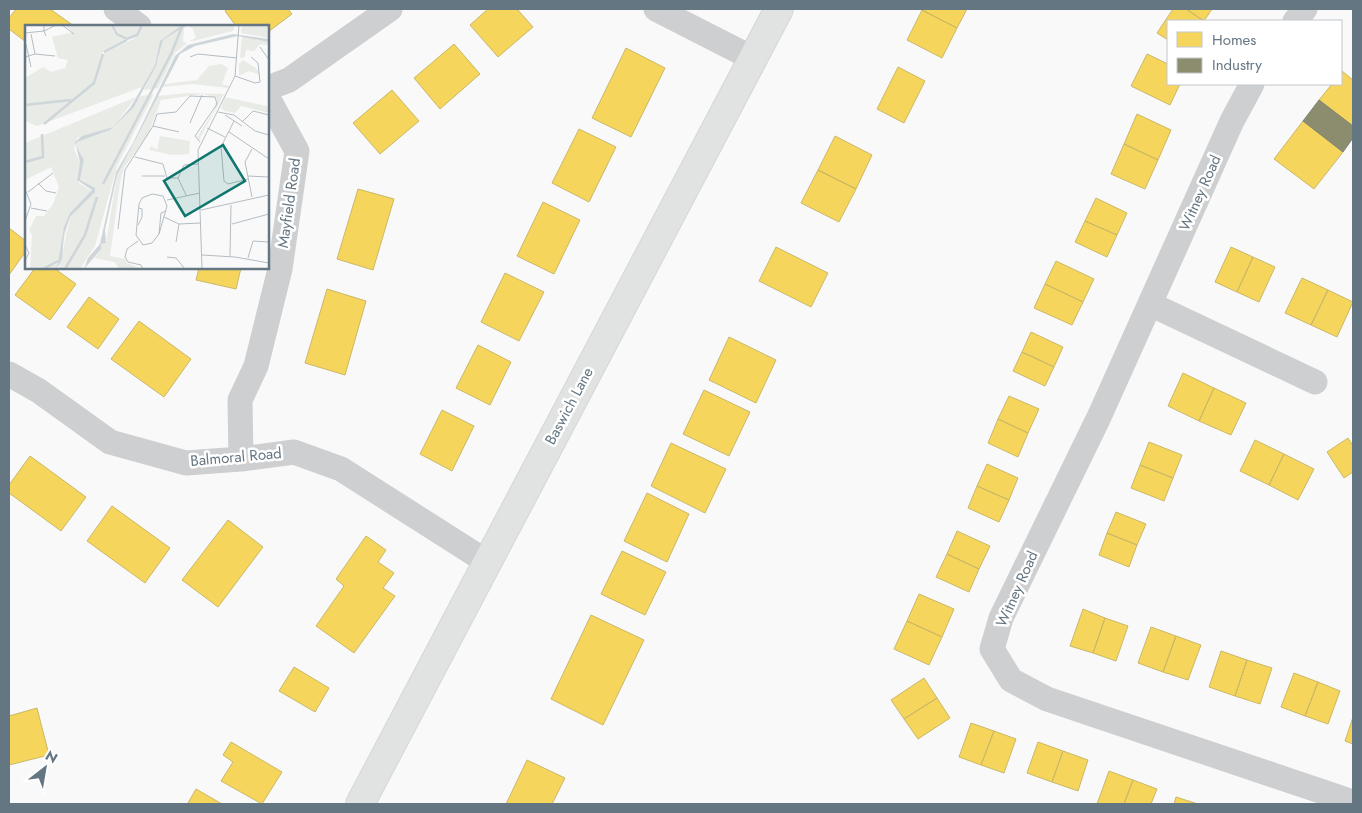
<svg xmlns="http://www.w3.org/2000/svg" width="1362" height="813" font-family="Jost,sans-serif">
  <rect width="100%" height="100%" fill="#f9f9f9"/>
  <!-- homes -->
  <path fill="#f6d55c" stroke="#cab868" d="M16 9H50L74 26H26V42L9 29V18Z
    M228 9H288L292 14 268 32V26H236L225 11Z
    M488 9H517L533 27 498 57 470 25Z
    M922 9H967L957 28 922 10Z
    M1173 9H1186L1204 21H1168V40L1157 33Z
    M1186 9H1212L1204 21Z
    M922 10 957 28 942 58 907 40Z
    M454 44 480 74 440 109 414 78Z
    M626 48 665 68 631 137 592 118Z
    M1147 54 1168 64V84H1180L1170 105 1131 86Z
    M898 67 925 81 904 123 877 109Z
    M1342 71 1353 80V126L1319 100 1332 84H1341Z
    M392 90 419 121 380 154 353 123Z
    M1137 114 1171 130 1158 160 1124 144Z
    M1303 121 1343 152 1314 189 1274 159Z
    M579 129 616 147 589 202 552 183Z
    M835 136 872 155 856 189 818 170Z
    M1124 144 1158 160 1145 189 1111 174Z
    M818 170 856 189 839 222 801 203Z
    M358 189 394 199 373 270 337 259Z
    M1096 198 1127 213 1117 235 1085 221Z
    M543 202 580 220 554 274 517 256Z
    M1085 221 1117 235 1107 257 1075 242Z
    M9 228 26 241V251L9 275Z
    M776 247 828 273 811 307 759 281Z
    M1231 247 1253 257 1237 292 1215 282Z
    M1253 257 1275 267 1259 302 1237 292Z
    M1056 261 1094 279 1083 302 1045 284Z
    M35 268H54L76 284 50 320 15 295Z
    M199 268H241L236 289 196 280Z
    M505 273 544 292 519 341 481 322Z
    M1302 278 1328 290 1311 325 1285 313Z
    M1045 284 1083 302 1072 325 1034 308Z
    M327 289 366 301 345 375 305 363Z
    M1328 290 1353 302 1337 337 1311 325Z
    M89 297 119 319 98 349 67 327Z
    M139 321 191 359 164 397 111 359Z
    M1031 332 1063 347 1054 367 1022 352Z
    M729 337 776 360 756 403 709 380Z
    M478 345 511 362 490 405 456 388Z
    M1022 352 1054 367 1045 386 1013 371Z
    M1183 373 1214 388 1199 421 1168 406Z
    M1214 388 1246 403 1231 435 1199 421Z
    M704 390 750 412 729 456 683 434Z
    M1009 396 1039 409 1028 433 998 419Z
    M442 410 474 426 452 471 420 454Z
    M998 419 1028 433 1018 457 988 443Z
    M1348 438 1353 446V472L1344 478 1327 452Z
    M1255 440 1284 454 1269 485 1240 471Z
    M1149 442 1182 455 1173 478 1140 465Z
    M671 443 726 469 705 513 651 486Z
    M1284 454 1314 469 1298 500 1269 485Z
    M30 456 86 497 61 531 9 493V485Z
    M987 464 1018 478 1009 500 977 486Z
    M1140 465 1173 478 1164 501 1131 488Z
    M977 486 1009 500 999 522 968 508Z
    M647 493 689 514 667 562 624 541Z
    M112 506 170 548 145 583 87 541Z
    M1116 512 1146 524 1137 545 1107 533Z
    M228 520 263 547 218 607 182 580Z
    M957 531 990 546 979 569 947 554Z
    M1107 533 1137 545 1129 567 1099 555Z
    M366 536 386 550 378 562 394 573 383 588 395 596 354 653 316 626 344 586 336 579Z
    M622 551 666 572 645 615 601 594Z
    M947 554 979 569 969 592 936 577Z
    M919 594 954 609 942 637 907 621Z
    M1083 609 1105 618 1093 653 1070 646Z
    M591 615 644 640 603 725 551 699Z
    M1105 618 1128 626 1116 661 1093 653Z
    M907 621 942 637 929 665 894 649Z
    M1151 627 1176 636 1163 672 1138 663Z
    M1176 636 1201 645 1188 680 1163 672Z
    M1221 651 1247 660 1235 696 1209 687Z
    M1247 660 1272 668 1260 704 1235 696Z
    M294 667 329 688 315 712 279 691Z
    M1294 673 1318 682 1305 716 1281 707Z
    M924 678 937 698 904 719 891 700Z
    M1318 682 1340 691 1328 724 1305 716Z
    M937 698 950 718 918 739 904 719Z
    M37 708 49 755 9 765V716Z
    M1353 717V744L1345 741Z
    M971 723 994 731 981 765 959 757Z
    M994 731 1016 739 1004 773 981 765Z
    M231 742 282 772 262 804 221 781 233 762 223 755Z
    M1038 742 1063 751 1052 782 1027 773Z
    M1063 751 1088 760 1078 791 1052 782Z
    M527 760 565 778 552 804H506Z
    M1109 771 1133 780 1124 804H1097Z
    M1133 780 1157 789 1151 804H1124Z
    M196 789 222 804H191L188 803Z
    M1176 797 1198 804H1174Z"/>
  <!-- industry -->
  <path fill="#8c8c6e" stroke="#808574" d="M1319 100 1353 126V138L1343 152 1303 121Z"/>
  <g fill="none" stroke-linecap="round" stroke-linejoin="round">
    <defs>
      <path id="secondary" d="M360 804 779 9"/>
    </defs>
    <!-- secondary casing -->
    <use href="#secondary" stroke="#d5d6d7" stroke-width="30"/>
    <!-- street -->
    <path stroke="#cecfd0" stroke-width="25" d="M116 9 139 26
      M656 9 752 58
      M1295 21 1305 9
      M1252 84 1232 121 1099 417 1001 618 992 649 1011 680 1047 699 1353 802
      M268 88 289 80 390 9
      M1150 304 1315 382
      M9 374 39 391 110 442 186 463 241 459 294 452 341 469 487 562
      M241 459 240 400 256 366 280 269 297 151 268 98"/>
    <!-- secondary -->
    <use href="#secondary" stroke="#e1e2e2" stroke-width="28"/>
  </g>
  <g text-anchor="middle" stroke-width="5" stroke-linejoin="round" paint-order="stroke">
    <!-- street labels -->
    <g font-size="15" fill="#657683" stroke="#fff">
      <text transform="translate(1200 193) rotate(-66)" y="5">Witney Road</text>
      <text transform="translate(289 203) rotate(-82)" y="5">Mayfield Road</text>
      <text transform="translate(569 406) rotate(-62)" y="5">Baswich Lane</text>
      <text transform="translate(236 457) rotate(-5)" y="5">Balmoral Road</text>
      <text transform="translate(1017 589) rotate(-66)" y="5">Witney Road</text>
    </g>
  </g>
  <!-- overview -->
  <g transform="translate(25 25)">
    <rect width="244" height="244" fill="#f9f9f9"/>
    <path d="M40 0H86L89 7 101 15 78 27 70 57 79 28 110 13 118 0H157L135 16 130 40 117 62 12 101 0 96V53L18 42 26 47 40 43 43 35 33 33 27 12 48 7ZM88 0H116L111 10 104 14 96 11ZM162 0H210L208 6 168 16H164L171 13 168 4 163 1 159 3 158 17 162 18 150 28 133 63 119 65 133 35 138 15ZM217 0H244V13L216 8ZM217 11 244 17V20L235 19 229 26 221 25 220 32 215 33ZM218 35 232 44 235 50 224 46 214 51V39ZM197 39 203 43 197 59 204 61 203 63 168 59 137 62 140 59 172 55 184 41ZM163 68 199 69 174 115 172 112 189 86 192 73 177 69 136 75 123 110 99 143 95 158 85 231 100 234 102 238 117 244H94L90 237 69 233 76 224V219L81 218 92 150 132 71ZM129 69 92 141 70 221 55 244H34L45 192 68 168 69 163 55 155 59 135 51 121 52 117 85 105 116 71ZM111 72 88 102 52 113 49 124 55 137 52 152 54 158 67 166 45 188 32 244H5L7 210 4 205 11 191H19L28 179 34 162 26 142 0 155V118ZM200 72 242 81 244 88 216 81 210 88 200 86 196 83ZM135 111 165 116 164 129 147 130 124 125 126 121 132 125Z" fill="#e8ebe6"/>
    <path d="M157 0H162L138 15 131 41 109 82 85 105 52 117 51 121 59 135 55 155 70 163V167L45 192 39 209 37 234 32 244 39 202 45 188 67 165 52 155 55 137 50 117 57 111 88 102 105 83 130 40 135 16ZM208 9 244 14V17L213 11 170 21 155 29 92 150 80 205 81 218 76 219V224L59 244 63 233 75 219 91 147 108 118 150 31 163 20Z" fill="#ced6d9"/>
    <path fill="none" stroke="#ced6d9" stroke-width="2.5" d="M87 0 92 9 102 14 112 10 117 0M79 27 102 15M0 80 46 75M19 99 69 58 78 29M0 137 18 132 17 109M78 159 146 29 157 2M18 244 33 236M40 244 60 210 72 172"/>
    <path fill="none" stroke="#b5bdc3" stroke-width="1" d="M37 0 49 9M0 8 19 6V0M6 9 10 29M21 11 19 6 31 0M1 19 6 42M235 22 244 35M0 32 10 29 30 31M165 32 173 29 212 33M210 51 230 58 235 57 233 38 226 32M193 87 209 90 230 106 244 110M200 90 217 101M209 96 196 122 199 156 203 159 223 154M218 96 228 86 244 90M165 98 177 70M128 101 154 107M182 103 200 112M204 107 244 134M227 124 220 137 227 172M110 132 138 139 142 153H153L159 140 173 139M117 151H140M223 151 244 152M153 153 161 170M13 158 21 166 31 168M0 164 6 179 0 196M3 167 28 148M127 169 138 171 142 181 134 209 127 218 118 220 111 210 114 179 117 173ZM142 175 175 168M6 183 22 186M176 185 244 170M139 192 154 199 176 198M207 199 244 189M113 200 117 192V184L114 183M93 204 100 145 128 101 132 89 151 87 165 71 190 72 192 79 170 111 175 117M134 209 136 188 141 186M113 216 102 224 100 232 103 237 116 240 118 244M151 217 154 199M0 220 4 228 0 236M177 230 210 232 244 238M205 231 206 180M142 232 151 233 160 244M223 233 228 216 244 217M177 244 173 125 210 51 214 0"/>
    <path fill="#0f766e" fill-opacity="0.15" stroke="#0f766e" stroke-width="2.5" d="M198 120 220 156 160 191 139 156Z"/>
    <rect width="244" height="244" fill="none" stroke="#657683" stroke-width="2.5"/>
  </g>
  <!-- border -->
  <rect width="1362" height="813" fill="none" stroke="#657683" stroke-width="20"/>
  <!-- legend -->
  <rect x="1167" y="20" width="175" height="65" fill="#ffffff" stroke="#c1c8cd"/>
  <rect x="1177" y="32" width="25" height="15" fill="#f6d55c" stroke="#c1c8cd"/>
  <text x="1212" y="45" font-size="15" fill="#657683">Homes</text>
  <rect x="1177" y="58" width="25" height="15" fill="#8c8c6e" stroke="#c1c8cd"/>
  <text x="1212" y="70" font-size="15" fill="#657683">Industry</text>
  <!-- north arrow -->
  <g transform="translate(45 768) rotate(31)" stroke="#ffffff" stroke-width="4" paint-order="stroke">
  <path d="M0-4L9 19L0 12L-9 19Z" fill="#657683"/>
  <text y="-8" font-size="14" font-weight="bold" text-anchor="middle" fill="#657683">N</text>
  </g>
</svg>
